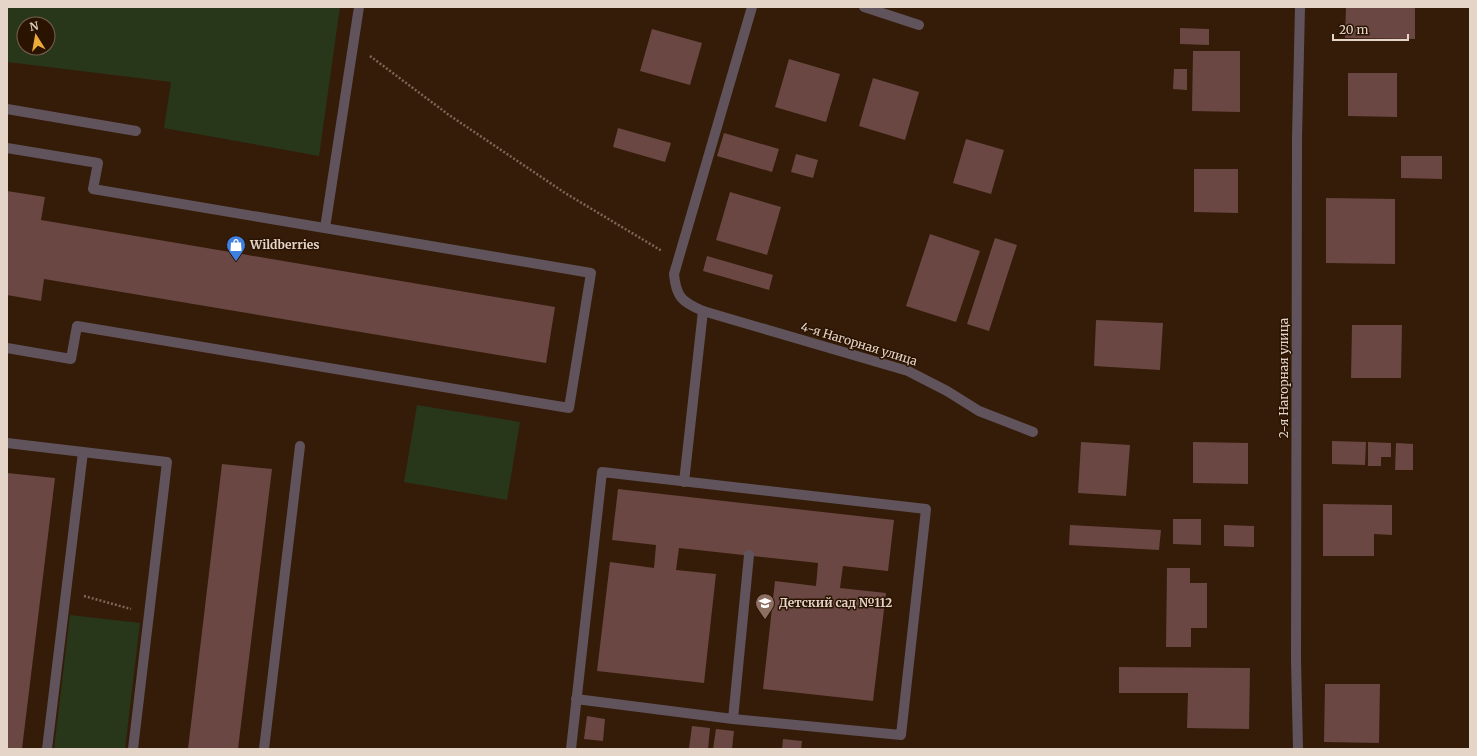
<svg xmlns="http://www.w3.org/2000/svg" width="1477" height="756" font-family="Merriweather,serif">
  <rect width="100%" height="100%" fill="#341c08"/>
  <!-- green -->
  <path fill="#28371a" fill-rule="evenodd" d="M7 7H340L319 156 164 128 171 82 7 62ZM24 24H48V48H24Z
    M417 405 520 422 507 500 404 482Z
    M70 615 140 623 125 749H54Z"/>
  <!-- building -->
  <path fill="#6a4742" d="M1346 7H1415V39L1345 38Z
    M1180 28 1209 29V45L1180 44Z
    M652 29 702 43 690 85 640 71Z
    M1193 51H1240V112L1192 111Z
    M789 59 840 74 826 122 775 107Z
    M1174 69H1187V90L1173 89Z
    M1348 73H1397V117L1348 116Z
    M873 78 919 92 905 140 859 126Z
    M618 128 671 143 665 162 613 147Z
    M724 133 779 149 772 172 717 156Z
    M966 139 1004 150 991 194 953 183Z
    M796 154 818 160 813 178 791 172Z
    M1401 156H1442V179L1401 178Z
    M1194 169H1238V213L1194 212Z
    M7 191 45 197 41 220 555 307 546 363 44 279 41 301 7 295Z
    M730 192 781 207 767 255 716 240Z
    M1326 198 1395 199V264L1326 263Z
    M930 234 980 251 956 322 906 306Z
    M995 238 1017 245 989 331 967 324Z
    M707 256 773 275 769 290 703 271Z
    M1096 320 1163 323 1160 370 1094 366Z
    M1352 325H1402L1401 378H1351Z
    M1332 441 1366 442 1365 465 1332 464Z
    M1081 442 1130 445 1126 496 1078 493Z
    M1193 442 1248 443V484L1193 483Z
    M1368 442 1391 443V457H1381V466H1368Z
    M1396 443 1413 444V470H1395Z
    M222 464 272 469 238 749H188Z
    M7 473 55 478 22 749H7Z
    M618 489 894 520 888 571 843 566 840 588 886 593 873 701 763 689 775 581 816 586 818 563 679 548 676 570 716 574 704 683 597 671 610 562 654 568 656 545 612 540Z
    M1323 504 1392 505V535L1374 534V556H1323Z
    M1173 519H1201V545L1173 544Z
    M1070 525 1161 530 1159 550 1069 545Z
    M1224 525 1254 526V547L1224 546Z
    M1167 568H1190V583H1207V628H1191V647H1166Z
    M1119 667 1250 668 1249 729 1187 728 1188 693H1119Z
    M1325 684H1380L1379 743 1324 742Z
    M587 716 605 719 603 741 584 739Z
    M692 726 710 728 708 749 689 748Z
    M716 729 734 731 732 749H713Z
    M783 739 802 741 801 749H782Z"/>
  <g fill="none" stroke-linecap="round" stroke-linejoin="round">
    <!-- path -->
    <path stroke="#7d6857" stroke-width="2.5" stroke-dasharray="2 2" stroke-linecap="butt" d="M370 56 449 115 565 193 662 251
      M84 596 131 609"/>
    <!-- service -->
    <path stroke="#60535c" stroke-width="10" d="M7 109 136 131
      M7 148 98 163 93 189 591 273 569 408 77 326 71 359 7 348
      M325 228 359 7
      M7 443 83 452 47 749
      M83 452 167 462 133 749
      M684 482 703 311
      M733 719 749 555
      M264 749 300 446
      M571 749 602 472 926 509 901 735 733 719 576 699"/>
    <!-- minor -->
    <path stroke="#60535c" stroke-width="10" d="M752 7 674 274C676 297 682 302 703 311L908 371 947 391 979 411 1033 432
      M864 7 919 25
      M1298 749 1296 660 1297 138 1300 7"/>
  </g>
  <!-- icons -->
  <defs>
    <symbol id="shop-pin" viewBox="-11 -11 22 30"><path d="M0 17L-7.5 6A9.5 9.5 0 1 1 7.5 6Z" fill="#3f7fe0" stroke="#2a1301"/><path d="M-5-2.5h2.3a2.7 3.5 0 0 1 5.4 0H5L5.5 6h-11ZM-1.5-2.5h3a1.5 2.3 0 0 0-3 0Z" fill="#fff"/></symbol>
    <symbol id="school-pin" viewBox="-11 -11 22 30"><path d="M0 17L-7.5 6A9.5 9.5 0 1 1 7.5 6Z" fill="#8d6e63" stroke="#2a1301"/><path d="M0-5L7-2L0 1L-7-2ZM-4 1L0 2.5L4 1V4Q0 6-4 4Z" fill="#fff"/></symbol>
  </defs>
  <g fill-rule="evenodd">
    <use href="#shop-pin" x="225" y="234" width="22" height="30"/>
    <use href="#school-pin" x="754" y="592" width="22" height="30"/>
  </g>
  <g text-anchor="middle" stroke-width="3" stroke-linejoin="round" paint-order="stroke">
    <!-- poi labels -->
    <g font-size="12" font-weight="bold" fill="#e5d5c9" stroke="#2a1301" text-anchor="start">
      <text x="250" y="249">Wildberries</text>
      <text x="779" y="607">Детский сад №112</text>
    </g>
    <!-- street labels -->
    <g font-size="12" fill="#e5d5c9" stroke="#2a1301">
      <text transform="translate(859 344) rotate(17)" y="4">4-я Нагорная улица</text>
      <text transform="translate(1284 378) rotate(-90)" y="4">2-я Нагорная улица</text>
    </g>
  </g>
  <!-- border -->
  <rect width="1477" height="756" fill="none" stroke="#e5d5c9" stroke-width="16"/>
  <!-- north arrow -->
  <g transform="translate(36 36) rotate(349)"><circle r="19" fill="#2a1301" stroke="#756151"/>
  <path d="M0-3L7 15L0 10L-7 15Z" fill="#ebaa39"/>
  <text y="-6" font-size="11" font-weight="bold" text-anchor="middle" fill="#e5d5c9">N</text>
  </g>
  <!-- scale -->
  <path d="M1333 34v6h75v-6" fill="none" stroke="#e5d5c9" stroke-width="2"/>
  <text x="1339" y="34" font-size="12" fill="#e5d5c9" stroke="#2a1301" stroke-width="3" paint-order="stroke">20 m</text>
</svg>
